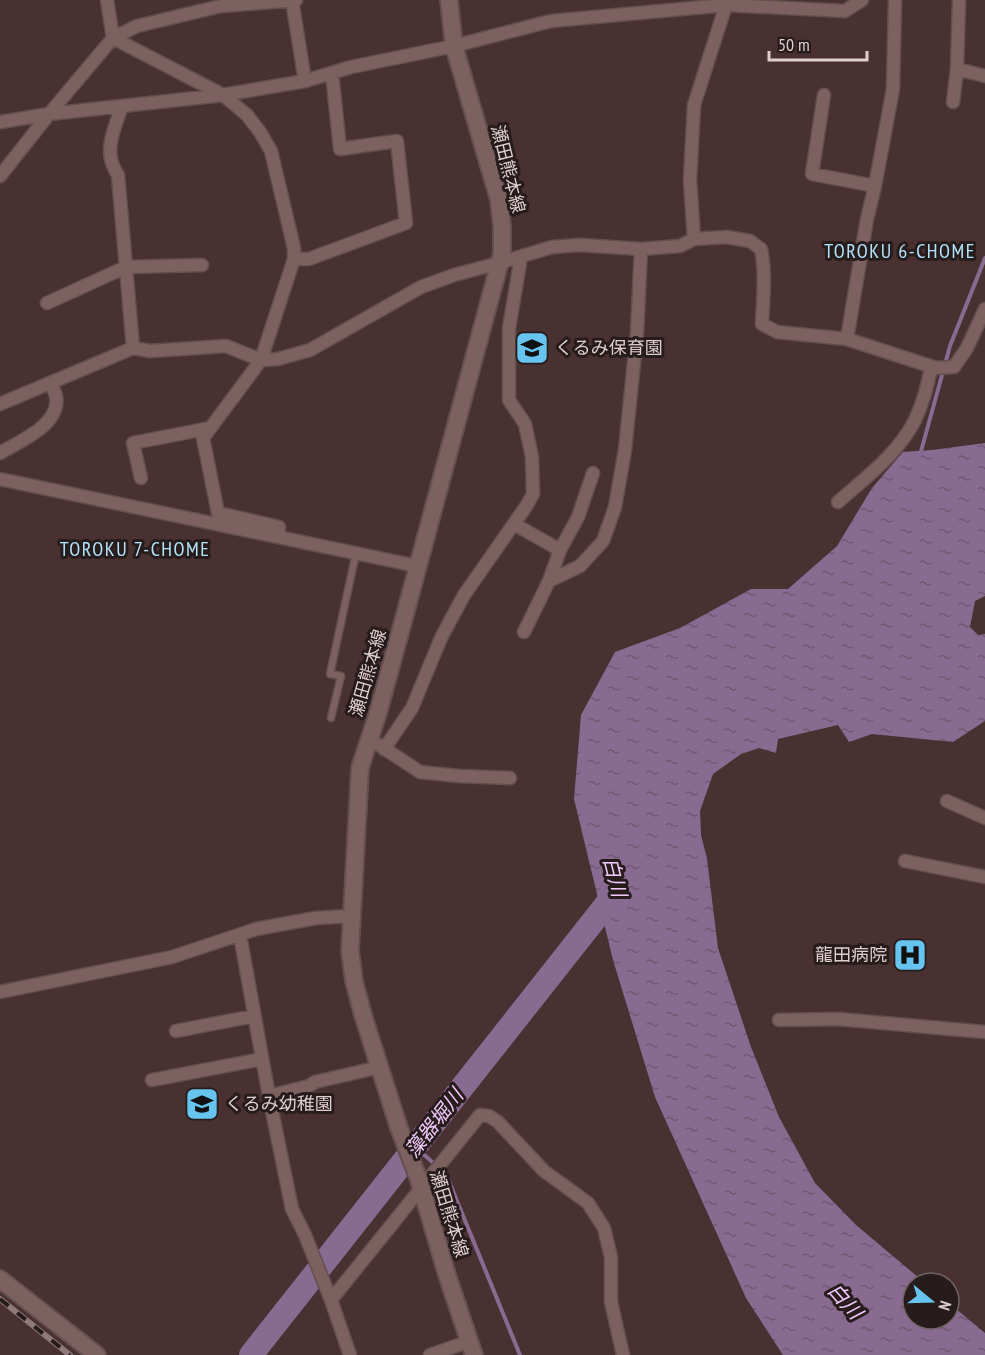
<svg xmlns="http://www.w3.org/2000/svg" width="985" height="1355" font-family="'PT Sans Narrow','Noto Sans JP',sans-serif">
  <defs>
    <pattern id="water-ripples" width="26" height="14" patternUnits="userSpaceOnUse" patternTransform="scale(1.5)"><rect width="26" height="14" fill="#896b92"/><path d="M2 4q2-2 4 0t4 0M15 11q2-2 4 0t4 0" fill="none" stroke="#6d5970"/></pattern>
  </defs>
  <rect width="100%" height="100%" fill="#493031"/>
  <!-- water -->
  <path fill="url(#water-ripples)" d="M985 443V596L975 601 970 627 978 635 985 634V721L953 742 872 734 849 742 838 725 778 739 776 753 759 748 741 754 713 774 700 811 701 835 707 859 718 948 751 1047 779 1117 815 1183 856 1225 925 1283H913V1319H949V1303L985 1333V1355H783L746 1298 655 1097 613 960 574 799 581 715 615 652 680 628 751 589H788L837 546 872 488 903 452 932 450Z"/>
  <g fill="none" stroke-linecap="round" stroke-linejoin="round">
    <!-- stream -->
    <path stroke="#896b92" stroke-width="4" d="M920 455 950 346 985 258
      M422 1153 446 1174 520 1355"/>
    <!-- river -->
    <path stroke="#896b92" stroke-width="24" d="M251 1355 617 891"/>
    <defs>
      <path id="lane" d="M331 718 341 676 330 674 356 553"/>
      <path id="street" d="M107 0 113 38
        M292 0 305 81
        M113 38 223 95 247 115 260 132 271 151 294 248V259L261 360 203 438 218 513 279 527 278 536
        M957 69 985 76
        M824 95 812 174 875 186
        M953 102 957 69 959 0
        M0 122 49 114 223 95 305 81 351 67 454 46 551 21 726 5 845 11 862 0
        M0 176 49 114 113 38 137 26 221 6 296 0
        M694 239 690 180 694 105 726 5
        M294 259H309L406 223 397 141 340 149 332 73
        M47 303 126 267 202 265
        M847 339 867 219 875 186 893 89 895 0
        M133 348 150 351 226 346 261 360 278 359 310 350 421 287 454 275 499 263 552 247 580 245 641 249 680 246 694 239 727 237 750 241 761 249C766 273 763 299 762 324L777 332 847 339 936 368 954 367 967 348 985 309
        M0 404 133 348 118 175C102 152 114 130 122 106
        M0 453C20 441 61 425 56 396 55 392 52 387 51 383
        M141 478 133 443 210 428
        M0 479 417 566
        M838 502C865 478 898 454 915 420 923 403 928 385 931 367
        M514 524 560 550
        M549 581 580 566 603 541 615 507 625 450 637 333 641 249
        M524 632 549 581 560 550 578 517 593 473
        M379 745 420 772 459 776 510 778
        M384 749 412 708 441 638 464 595 527 505 533 494 532 457 525 424 509 400V328L521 257
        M947 801 985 818
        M905 861 985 877
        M240 935 269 1096 292 1209 305 1235 331 1300 350 1355
        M0 992 172 957 256 929 316 918 352 916
        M779 1020 838 1019 985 1032
        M176 1031 254 1016
        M152 1080 262 1059
        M269 1096 309 1086 315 1082 380 1067
        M331 1300 480 1115 489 1116 498 1122 544 1171 588 1203 604 1228 611 1257V1302L623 1355
        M430 1355 470 1341"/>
      <path id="secondary" d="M449 0 454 46 499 200 502 227V254L400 633 378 713 360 768 350 951 354 981 363 1015 399 1128 419 1180 448 1278 474 1355
        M0 1279 97 1355"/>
    </defs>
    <!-- lane casing -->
    <use href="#lane" stroke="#634f4f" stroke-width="9"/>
    <!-- street casing -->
    <use href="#street" stroke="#634f4f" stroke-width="15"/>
    <!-- secondary casing -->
    <use href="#secondary" stroke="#634f4f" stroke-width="20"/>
    <!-- lane -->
    <use href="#lane" stroke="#7d6161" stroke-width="6"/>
    <!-- street -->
    <use href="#street" stroke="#7d6161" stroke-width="12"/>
    <!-- secondary -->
    <use href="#secondary" stroke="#7d6161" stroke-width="16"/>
    <defs>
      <path id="rail" d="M0 1299 70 1355"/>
    </defs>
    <!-- rail casing -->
    <use href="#rail" stroke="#8f7a7b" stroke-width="6"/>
    <!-- rail -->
    <use href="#rail" stroke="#271c1c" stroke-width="4" stroke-dasharray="11" stroke-linecap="butt"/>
  </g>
  <!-- icons -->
  <defs>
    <symbol id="school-square" viewBox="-11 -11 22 22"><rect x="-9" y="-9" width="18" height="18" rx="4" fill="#66c4ef" stroke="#271c1c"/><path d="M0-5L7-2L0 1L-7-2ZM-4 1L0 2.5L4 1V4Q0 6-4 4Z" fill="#111"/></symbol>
    <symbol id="hospital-square" viewBox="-11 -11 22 22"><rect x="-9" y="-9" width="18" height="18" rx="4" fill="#66c4ef" stroke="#271c1c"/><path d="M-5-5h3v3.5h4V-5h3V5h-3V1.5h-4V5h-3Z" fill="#111"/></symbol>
  </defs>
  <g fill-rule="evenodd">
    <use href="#school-square" x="513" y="329" width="38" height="38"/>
    <use href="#hospital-square" x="891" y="936" width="38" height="38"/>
    <use href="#school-square" x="183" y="1085" width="38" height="38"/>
  </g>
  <g text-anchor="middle" stroke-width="6" stroke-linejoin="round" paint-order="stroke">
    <!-- street labels -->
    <g font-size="18" fill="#decece" stroke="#271c1c">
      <text transform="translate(508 169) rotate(76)" y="6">瀬田熊本線</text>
      <text transform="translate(368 673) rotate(-74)" y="6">瀬田熊本線</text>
      <text transform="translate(449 1214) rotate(73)" y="6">瀬田熊本線</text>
    </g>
    <!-- poi labels -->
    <g font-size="18" fill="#decece" stroke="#271c1c" text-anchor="start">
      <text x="555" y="354">くるみ保育園</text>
      <text x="887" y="961" text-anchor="end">龍田病院</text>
      <text x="225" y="1110">くるみ幼稚園</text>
    </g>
    <!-- neighbourhood labels -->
    <g font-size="20" letter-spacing="1.5" fill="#b3e3fb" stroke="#271c1c">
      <text x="900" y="258">TOROKU 6-CHOME</text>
      <text x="135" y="556">TOROKU 7-CHOME</text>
    </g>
    <!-- water labels -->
    <g font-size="20" font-style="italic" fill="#f0c9fb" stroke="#271c1c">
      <text transform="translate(615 877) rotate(76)" y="7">白川</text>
      <text transform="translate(434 1123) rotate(-52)" y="7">藻器堀川</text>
      <text transform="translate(845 1301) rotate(48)" y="7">白川</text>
    </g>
  </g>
  <!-- north arrow -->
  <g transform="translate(931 1301) rotate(109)"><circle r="28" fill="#271c1c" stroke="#706363" stroke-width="1.5"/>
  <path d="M0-4.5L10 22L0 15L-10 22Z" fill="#66c4ef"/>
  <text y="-9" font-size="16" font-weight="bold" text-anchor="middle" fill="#decece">N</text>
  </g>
  <!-- scale -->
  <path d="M769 51v9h98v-9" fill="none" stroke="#decece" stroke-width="3"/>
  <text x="778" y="51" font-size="18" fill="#decece" stroke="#271c1c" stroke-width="4.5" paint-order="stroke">50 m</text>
</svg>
